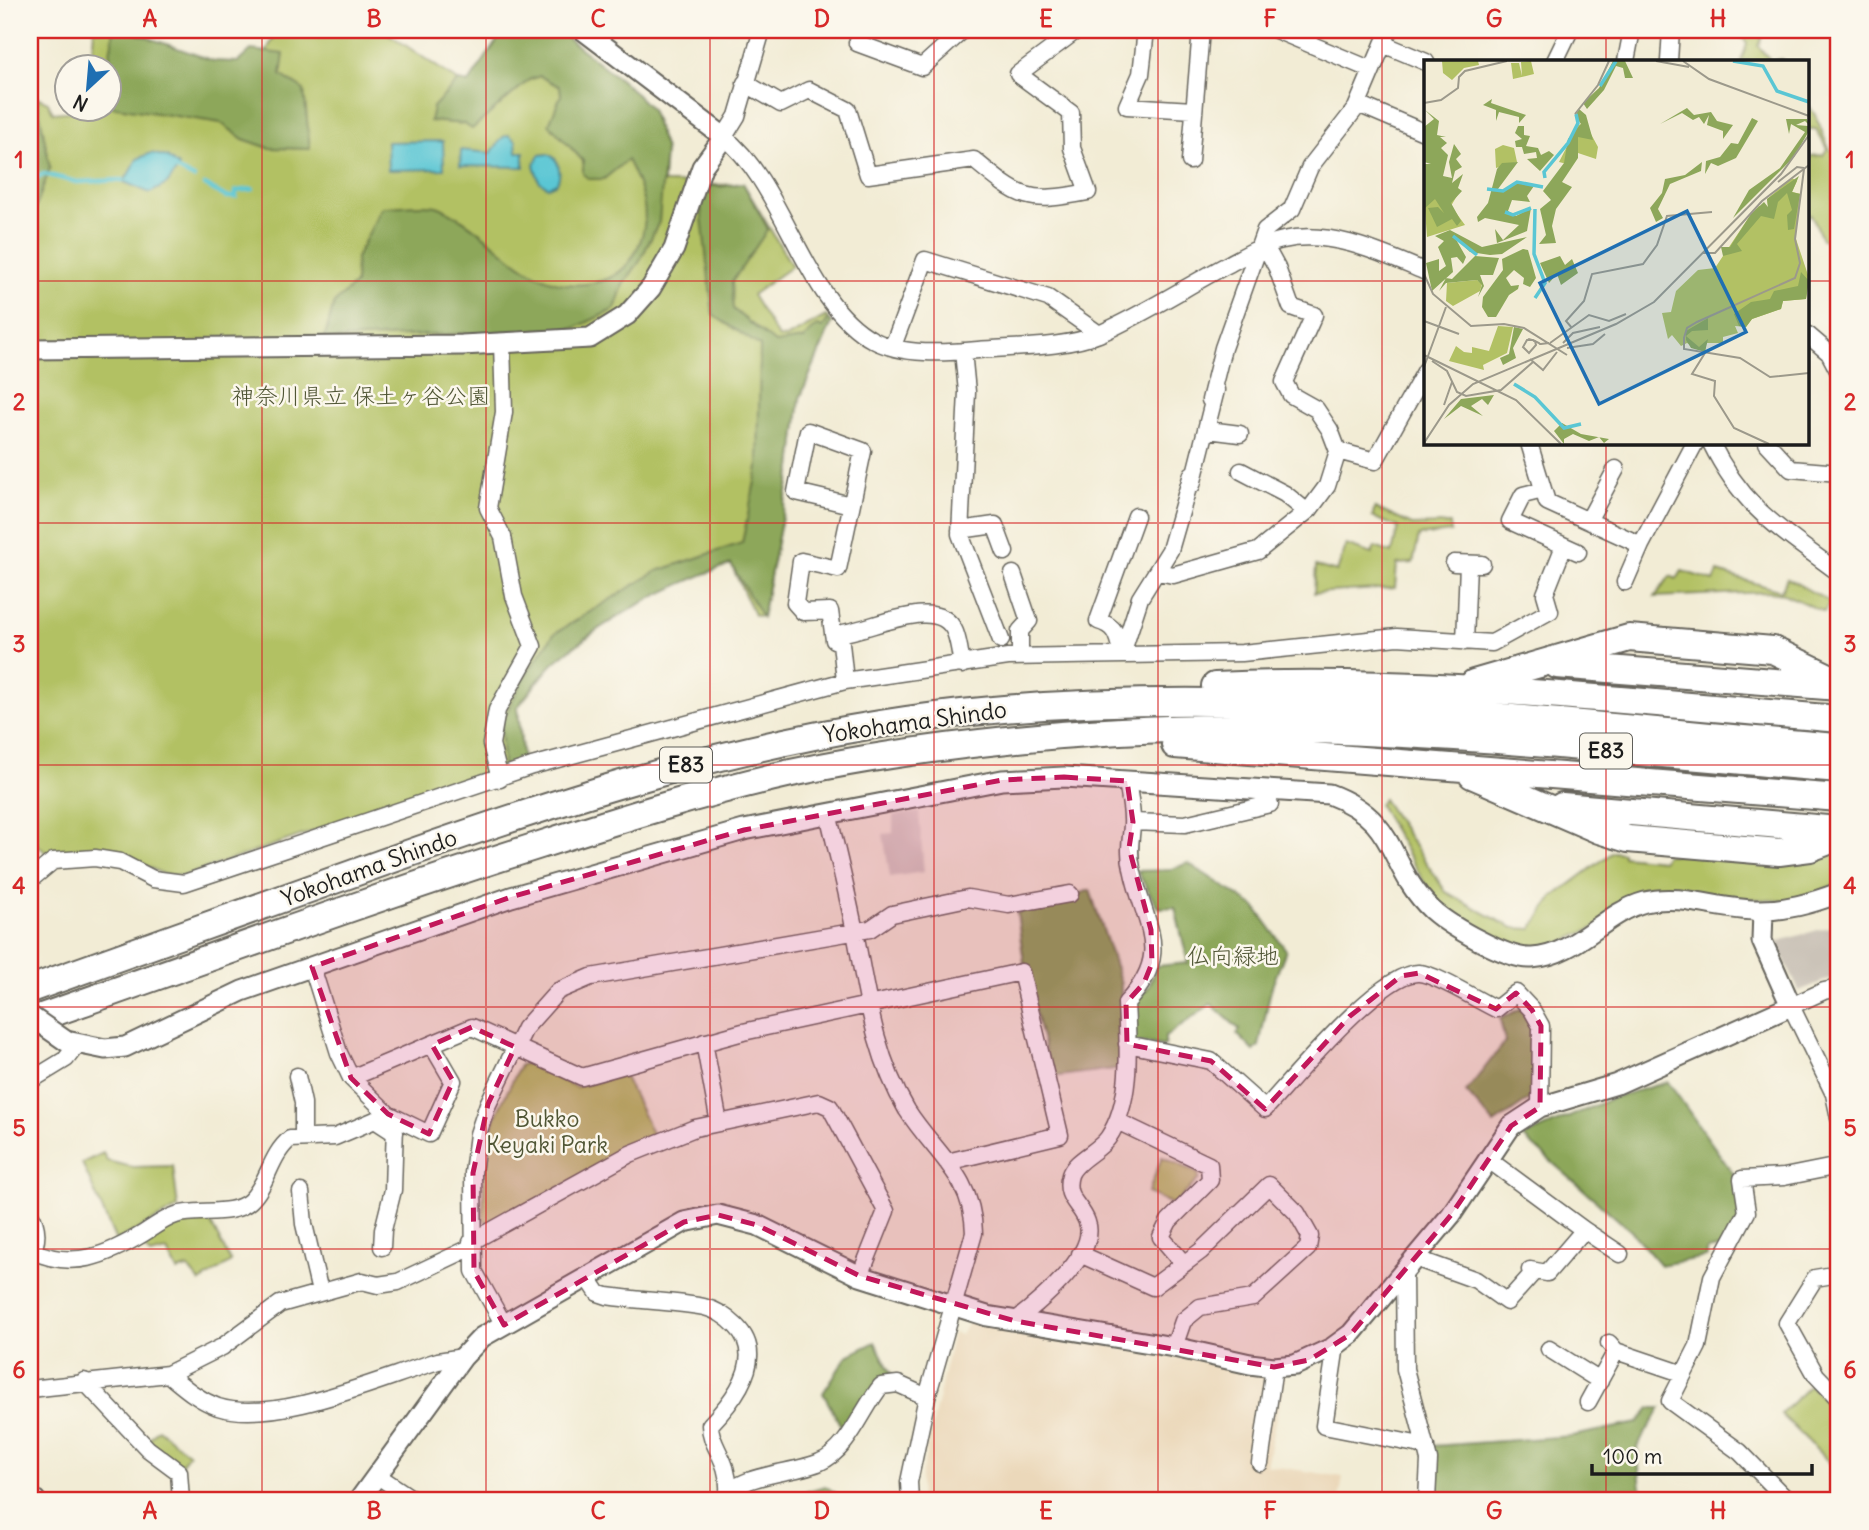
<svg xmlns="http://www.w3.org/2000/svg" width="1869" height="1530" font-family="Delius,'Klee One',sans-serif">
  <rect width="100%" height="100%" fill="#fbf7ec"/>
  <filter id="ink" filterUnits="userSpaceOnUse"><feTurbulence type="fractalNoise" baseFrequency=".0143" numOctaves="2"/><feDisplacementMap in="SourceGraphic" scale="14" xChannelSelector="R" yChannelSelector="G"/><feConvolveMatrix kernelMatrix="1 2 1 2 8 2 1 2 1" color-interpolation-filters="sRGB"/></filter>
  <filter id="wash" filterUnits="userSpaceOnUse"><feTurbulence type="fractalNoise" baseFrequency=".00686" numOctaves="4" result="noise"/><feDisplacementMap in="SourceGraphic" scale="28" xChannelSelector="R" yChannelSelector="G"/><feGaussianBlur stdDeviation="1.57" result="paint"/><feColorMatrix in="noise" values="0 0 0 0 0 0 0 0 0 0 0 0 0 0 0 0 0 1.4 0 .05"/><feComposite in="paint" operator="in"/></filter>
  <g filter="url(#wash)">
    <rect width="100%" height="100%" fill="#f2ecd5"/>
    <!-- built -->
    <path fill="#ebd8ba" d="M969 1321 1285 1375 1266 1465 1343 1477 1339 1500H921L920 1481 953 1333 961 1335Z"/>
    <!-- industrial -->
    <path fill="#cbc3b8" d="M919 812 924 872 890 877 883 834 893 833V815Z
      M1839 924V975L1799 991 1776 942Z"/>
    <!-- green -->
    <path fill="#b2c164" stroke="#676e40" stroke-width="2" d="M94 30H126L213 62 260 65 277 30H383L458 81 469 83 504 30H557L627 85 651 109 665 150 663 183C691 182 716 188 743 183L792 266 752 295 778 337 786 338 826 316 832 322 800 398 792 467 762 617 754 615 731 564 674 583 600 628 554 662 518 707 523 762 514 768 485 772 184 876 163 874 117 852 96 851 50 857 30 837V94L48 102 53 113 108 108V66H91Z
      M1737 30H1758L1763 34 1758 46 1771 61 1782 59 1784 61H1741L1747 44Z
      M1808 106C1824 120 1820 143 1839 160V183L1835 188 1833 200 1839 222V288L1828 272 1831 262 1826 240 1822 239 1811 214 1808 216V165L1811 156 1823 155 1827 149 1816 129H1808Z
      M1375 508 1412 525 1450 524 1451 532 1419 536 1413 563 1397 564 1395 588 1314 593 1316 566 1337 572 1346 545 1372 554 1375 547 1392 553 1398 527 1372 517Z
      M1682 571 1714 581 1718 572 1781 591 1787 578 1830 602 1824 612 1784 594 1769 592 1655 597 1670 576 1677 579Z
      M1383 799 1446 892 1501 922 1514 928 1532 929 1553 897 1613 852 1623 853V856L1663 860 1665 855 1839 848V883L1811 895 1783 901 1674 893 1551 947C1513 955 1462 924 1434 899L1379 805Z
      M527 1063 576 1087 624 1075 653 1135 493 1225 483 1220 484 1154 497 1113 520 1065Z
      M103 1153 107 1161 132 1167 173 1166 178 1208 116 1241 82 1163Z
      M1162 1157 1198 1173 1199 1179 1174 1205 1148 1193Z
      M207 1216 231 1262 200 1282 188 1268 177 1271 167 1251 150 1255 141 1244 180 1221Z
      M1810 1385 1839 1417V1472L1781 1414Z
      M158 1429 189 1454 178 1468 146 1442Z"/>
    <!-- forest -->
    <path fill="#8da75a" stroke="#54623b" stroke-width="2" d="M114 30H127L214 61 238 62 251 50 284 54 281 75 304 90 310 149 269 148 243 139 221 123 109 106 108 66Z
      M504 30H557L627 85 651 109 665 150 659 222 640 261 623 285 615 309 575 328 324 340 334 303 355 284 356 258 382 207C399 207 419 203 436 206 442 207 449 212 454 215 503 242 534 298 597 282 615 278 628 268 636 251 653 218 643 191 627 160L604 179H589L583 174V161L549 124 561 95 560 87 540 76 529 80 472 129 464 124 430 121 433 107 458 81 469 83Z
      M30 94 37 98 50 168 34 213V241L30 242Z
      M698 182 720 187 743 183 768 229 732 282 733 309 775 343 803 339 817 326 823 328 828 319 832 322 800 398 792 467 762 617 731 564C669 586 606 618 556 661 541 674 530 692 517 707L523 762 514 768 503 765 501 723 525 676 554 634 657 571 742 543 758 467 760 346 713 315Z
      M1188 863 1255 907 1286 950 1271 989 1259 1046 1254 1051 1237 1034 1240 1030 1211 1004 1165 1037V1046L1132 1042 1131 1006 1149 987 1156 966 1188 963 1175 907 1158 908 1137 871 1169 870Z
      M1090 890 1121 984 1122 1068 1052 1077 1026 977 1017 913Z
      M1521 1008 1537 1040 1534 1096 1494 1124 1466 1092 1505 1042 1500 1019Z
      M1668 1082 1739 1182 1743 1213 1724 1247 1707 1250V1257L1660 1265 1631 1231 1523 1137 1615 1097Z
      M875 1342 892 1375C873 1392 862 1412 843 1430L823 1393 847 1356Z
      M1650 1408H1661L1637 1447 1642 1500H1436L1432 1446 1572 1436 1638 1423Z
      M825 1486 846 1500H784L787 1497Z"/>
    <!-- water -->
    <path fill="#5ac6d4" stroke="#3b7178" stroke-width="2" d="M509 135 516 141 517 152H524V167L460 166 461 150 491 153 503 137Z
      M443 141 444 169 388 170 387 142Z
      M151 153 167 157 179 167 167 184 150 193 124 182 137 159Z
      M548 154C559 158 562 173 557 183L548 187 539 181 534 165 539 155Z"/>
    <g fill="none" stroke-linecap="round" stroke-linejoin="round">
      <!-- stream -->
      <path stroke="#5ac6d4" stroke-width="4.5" d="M178 170 194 178
        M30 180 44 174 77 182 123 180
        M205 185 226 197H236V191L253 189
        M1819 1500 1839 1498"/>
    </g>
  </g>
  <g filter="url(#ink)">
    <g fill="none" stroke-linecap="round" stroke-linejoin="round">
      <defs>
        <path id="minor" d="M762 30 737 116 724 137C785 185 804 303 873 340 903 356 946 353 978 350 1014 347 1066 348 1099 334 1142 315 1184 288 1225 266 1244 256 1263 244 1283 240 1332 229 1383 254 1426 272
          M1146 30 1141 74 1127 106 1193 110
          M1276 30 1372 70
          M857 43 922 67 963 30
          M1383 44 1426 62
          M1555 61 1570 30
          M1626 61 1632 30
          M1669 61 1671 30
          M745 83 781 104 809 90 848 110 868 175 974 160C1021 199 1027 204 1088 192L1072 148 1071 113 1018 74 1077 30
          M1358 104 1426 133
          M1190 161 1201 30
          M1808 335 1829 353 1839 372
          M893 346 925 260 1048 298 1099 334
          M963 351 967 392 960 534 1001 640
          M1210 400 1223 348 1265 230 1292 209 1310 167 1356 108 1389 30
          M1208 430 1240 434
          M1529 443 1547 502 1641 545
          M1711 443C1744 510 1782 530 1839 573
          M1767 443 1791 469 1839 473
          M1338 451 1375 461 1426 370
          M1241 471 1285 494 1306 511
          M1192 485 1216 390
          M1543 490 1523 495 1510 521 1578 552
          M1588 521 1616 469
          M960 530 995 525 1005 552
          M1454 563 1482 564
          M1158 572 1173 575 1258 551 1310 509 1327 486 1338 451 1330 430 1316 409 1291 395 1284 382 1314 315 1291 307 1277 268 1265 246
          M1013 574 1029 621 1020 631V657
          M1625 582 1641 545 1695 443
          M833 634C863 635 939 591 955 632 959 642 960 654 962 665
          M1465 642 1468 564
          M1121 651C1117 634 1115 626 1098 621L1136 516
          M1122 654 1140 598 1170 550 1192 474
          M845 681 841 643 834 640 830 611 803 612 795 603 801 561 838 569 863 451 808 431 796 492 851 505
          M500 779 491 744 497 710 533 646 514 596 503 537 488 508 504 412 502 342
          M828 813C837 852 847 892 855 932 867 994 874 1055 907 1110 935 1154 973 1176 974 1233L927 1397 909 1482 910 1500
          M1133 822 1185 824 1270 804
          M30 880 53 861 95 858 120 862 153 879 184 883 532 766 845 681 1008 657 1242 653 1397 637 1492 643 1550 611 1545 594 1564 546
          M312 967 339 1053 351 1078 472 1027 582 1077 743 1032 1021 972 1060 1135 947 1162
          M1839 988 1824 991 1791 1006 1834 1094 1839 1118
          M704 1042 719 1123
          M1127 1044 1211 1061 1265 1109C1291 1081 1382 970 1419 973 1436 974 1479 1001 1496 1009L1516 993 1532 1010 1541 1026 1540 1107
          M297 1076 303 1103V1137
          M351 1078 388 1114 429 1134 453 1081 432 1045
          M30 1081 66 1059 77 1045
          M1117 1121 1209 1165 1210 1180 1169 1221 1161 1237 1184 1264
          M1489 1160 1584 1230 1547 1273 1530 1270
          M301 1192 304 1224 320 1292
          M30 1214C38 1226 39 1242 30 1255
          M1584 1230 1620 1254
          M471 1242 630 1154 695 1128 819 1102 830 1107 886 1211 860 1276
          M382 1247 383 1230 393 1190 395 1124
          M33 1251C73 1270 108 1255 144 1233 155 1226 164 1219 176 1215 197 1208 233 1217 250 1201 268 1184 270 1155 290 1139L335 1137 375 1120 395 1133
          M1080 1254 1153 1287 1201 1251 1269 1185 1297 1213 1310 1236 1308 1248 1253 1298 1200 1307 1183 1321 1174 1347
          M1415 1258 1476 1280 1507 1302 1533 1273
          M1404 1272 1405 1369 1429 1460 1427 1500
          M1839 1274 1815 1278 1787 1323 1816 1375 1839 1399
          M588 1278 598 1293 607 1296C639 1301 673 1301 704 1307 718 1310 727 1317 736 1326 768 1358 733 1401 710 1425 710 1447 730 1459 728 1492
          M1015 1321C1037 1304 1099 1254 1087 1222 1081 1204 1063 1198 1070 1175 1075 1160 1098 1152 1108 1138 1133 1101 1128 1046 1126 1003 1175 951 1143 925 1132 868 1128 852 1131 840 1132 825 1133 811 1129 795 1127 781
          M504 1325 474 1271 473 1173 478 1134 488 1104 525 1028 558 991 591 977 870 929 892 914 968 898 1009 905 1070 894
          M1609 1343 1616 1351 1684 1374
          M1336 1345 1324 1426 1426 1446
          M1549 1349 1600 1381
          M168 1374 222 1347 280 1304 362 1281 378 1285 398 1282 472 1247
          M84 1381 148 1449 179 1472 181 1500
          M30 1389 168 1374C184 1387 198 1400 218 1407 276 1425 379 1379 438 1361L463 1357
          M1588 1402 1616 1351
          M1260 1463 1274 1367
          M378 1476 414 1500
          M724 1499C739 1473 794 1474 820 1462 849 1450 862 1409 881 1386L898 1384 927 1397
          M1787 1500 1740 1452 1670 1401 1698 1346 1712 1277 1747 1212 1742 1179 1784 1177 1839 1166"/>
        <path id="tertiary" d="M30 349 462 345 590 338 627 315 651 288 674 249 702 167 724 137 583 30
          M66 1041 105 1049 125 1047 242 991 511 897 744 830 1002 780 1064 777 1329 794C1401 821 1386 866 1432 910 1450 926 1508 960 1532 958 1575 956 1604 913 1645 902 1680 893 1721 910 1756 910 1785 911 1812 903 1839 893
          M30 1499 35 1500
          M359 1500 463 1357 482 1337 684 1222 718 1215 757 1225 860 1276 987 1316 1174 1347 1250 1364 1274 1367 1295 1365 1332 1348 1351 1334 1451 1215 1511 1126 1540 1107 1617 1084 1791 1006 1762 941 1763 910"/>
        <path id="trunk" d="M1557 665 1839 687
          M1474 683 1629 638 1773 650 1839 682
          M1215 686C1423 676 1632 702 1839 719
          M1175 745 1839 798
          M1472 775 1599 830 1628 839 1779 852 1810 848 1839 837
          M1562 806 1839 830
          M30 989C138 950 246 912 354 873 562 798 772 729 993 710 1276 684 1558 725 1839 747
          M30 1021C200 962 369 899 540 845 623 818 706 792 791 773 925 745 1089 728 1226 728 1430 729 1636 753 1839 769"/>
      </defs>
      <!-- minor casing -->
      <use href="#minor" stroke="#67655d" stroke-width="19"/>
      <!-- tertiary casing -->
      <use href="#tertiary" stroke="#67655d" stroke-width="23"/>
      <!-- trunk casing -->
      <use href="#trunk" stroke="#67655d" stroke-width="30"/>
      <!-- minor -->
      <use href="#minor" stroke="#fff" stroke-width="16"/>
      <!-- tertiary -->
      <use href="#tertiary" stroke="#fff" stroke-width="19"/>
      <!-- trunk -->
      <use href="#trunk" stroke="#fff" stroke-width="26"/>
      <defs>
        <path id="tertiary-bridge" d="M30 1016 66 1041"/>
      </defs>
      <!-- tertiary-bridge casing -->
      <use href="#tertiary-bridge" stroke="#67655d" stroke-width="23" stroke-linecap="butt"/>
      <!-- tertiary-bridge -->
      <use href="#tertiary-bridge" stroke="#fff" stroke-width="19"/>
    </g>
  </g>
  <!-- marked area -->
  <path fill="#c2185b" fill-opacity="0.2" stroke="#c2185b" stroke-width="5" stroke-dasharray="14 9" stroke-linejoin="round" d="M1064 777 1127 781 1133 822 1129 848 1151 930 1152 963 1144 983 1126 1003 1127 1044 1211 1061 1265 1109 1350 1016 1401 976 1419 973 1496 1009 1516 993 1532 1010 1541 1026 1540 1107 1511 1126 1451 1215 1351 1334 1309 1360 1274 1367 1015 1321 860 1276 757 1225 718 1215 684 1222 504 1325 474 1271 473 1173 488 1104 515 1047 472 1027 432 1045 453 1081 429 1134 388 1114 351 1078 312 967 511 897 744 830 1002 780Z"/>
  <!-- grid -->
  <path fill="none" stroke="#d62828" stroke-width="2" stroke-opacity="0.55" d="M262 30V1500M486 30V1500M710 30V1500M934 30V1500M1158 30V1500M1382 30V1500M1606 30V61M30 281H1426M1808 281H1839M1606 443V1500M30 523H1839M30 765H1839M30 1007H1839M30 1249H1839"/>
  <g text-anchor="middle" stroke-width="5" stroke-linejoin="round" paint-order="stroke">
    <!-- shield labels -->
    <g fill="#fbf7ec" stroke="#5f5e5a" stroke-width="2">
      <rect x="1580" y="733.5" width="52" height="35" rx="5"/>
      <rect x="660" y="747.5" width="52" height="35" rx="5"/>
    </g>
    <g font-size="21" font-weight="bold" fill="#1c1c1c">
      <text x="1606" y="758">E83</text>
      <text x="686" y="772">E83</text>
    </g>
    <!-- park labels -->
    <g font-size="23" fill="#505635" stroke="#fbf7ec">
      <text x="361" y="404">神奈川県立 保土ヶ谷公園</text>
      <text x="1233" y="964">仏向緑地</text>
      <text x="547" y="1127">Bukko<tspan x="547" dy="26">Keyaki Park</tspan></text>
    </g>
    <!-- street labels -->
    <g font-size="23" fill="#1c1c1c" stroke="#fbf7ec">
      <text transform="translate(915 722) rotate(-8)" y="8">Yokohama Shindo</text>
      <text transform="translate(369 868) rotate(-20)" y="8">Yokohama Shindo</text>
    </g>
  </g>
  <!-- overview -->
  <g transform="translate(1424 60)">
    <rect width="385" height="385" fill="#f2ecd5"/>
    <path d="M18 1H54L55 5 40 8 28 20 19 13ZM107 1 110 14 89 19 87 3H95L98 16 97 2ZM161 63 174 87 172 99 154 93 143 104 135 102 154 65ZM79 85 90 88 93 102 72 108 71 89ZM368 118 373 121 368 132 377 134 371 176 385 218 382 239 359 241 357 249 328 259 322 267 311 266 314 273 299 277V283H282L281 292 263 283 257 286 248 275 244 279 238 253 247 252 252 231 274 210 291 208 327 154 335 146 344 147 343 139ZM34 134 27 146 41 165 3 177 0 137ZM53 220 58 224 56 231 29 246 22 241 23 223ZM74 266 89 267 83 293 59 305 60 310 25 301 32 286 40 292 48 293V287L65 291Z" fill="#b2c164"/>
    <path d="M189 1H201L209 18H201L199 8 192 6 180 30 163 49 159 43 175 28ZM68 39 67 43 102 55 95 63V57L75 52 72 61V50L59 45ZM263 48 270 55 287 52 293 61 309 65 299 79V71L283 65 285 55 280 64 275 57 269 60 258 53 236 64ZM155 49 162 55 169 80 154 77V98L138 122 148 127 132 149 128 166 132 183 115 184 122 175 116 149 127 140 119 131 140 103 144 79 157 64 151 56ZM1 50 15 61 13 75 22 77H16L23 83 17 88 24 95 19 116 28 118 25 102 30 84 37 94 32 99 38 107 31 111 28 123 39 114 34 128 38 131 27 143 37 161 33 166 28 159 13 167 4 148 14 147 20 153 11 139 0 149V104H7L0 102V67L10 59ZM328 58 334 61 312 98 294 106 287 103 281 114 282 101 296 97 307 83 314 84ZM362 59H383L385 65 381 61 372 65 384 66 385 71 370 97 309 158 325 130 356 108 381 72 367 64 365 74ZM94 66H100V75L106 76 102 86 114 88 117 95 125 91 130 95 116 111 103 99 113 98 112 92 100 94 98 87H92L91 81 98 79 91 73ZM94 102 74 129 79 131 92 123 110 126 103 136 106 142 88 140 84 151 92 156 107 148 103 171 73 183 71 169 79 180 95 165 61 158 54 162 53 157 64 143 73 109 78 103ZM278 102 277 111 246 124 234 149 239 158 232 162 226 148 238 133 241 119 261 115ZM375 116 368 132 376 134 370 169 364 170 363 155 368 150 363 133 354 142 350 159 337 156 313 184 318 191 299 196 297 187H306L327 154 340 142 344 147 343 139ZM26 170 58 187 103 177 78 194 66 195 46 192 30 176 42 197 39 204 33 197 27 198 29 212 8 231 2 203 15 199V211L22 206 14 187 20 181 11 176ZM99 189 104 190 112 218 106 227 99 224 100 218 90 210 82 218 87 226 95 225 94 229 85 235 72 257H64L58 247 59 237 79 210 78 199ZM51 196 75 198 69 215H56L60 226 54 237 58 225 53 220 22 223 15 231 22 218 28 219ZM136 196 141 205 148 199 154 213 137 225 133 214 125 223 116 203ZM377 212 385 221 382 239 359 241 357 249 328 259 322 267 315 266 310 254 327 242 346 239 350 231 374 226ZM284 258V270L268 271 262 276 275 287 284 279 281 292 267 288 262 280V271ZM90 267 99 269 89 288 92 298 79 305 76 298 85 294ZM70 335 64 345 58 339 47 346 59 356 37 346 20 359 37 339ZM138 363 157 374 185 379 180 383 175 377 165 381 149 374 140 379V384L130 371Z" fill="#8da75a"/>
    <path fill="none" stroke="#5ac6d4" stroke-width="3.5" d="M309 1 339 6 353 31 385 42M176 26 192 1M121 118 120 112 144 83 154 63 152 54M63 129 79 131 93 122 119 127M111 149 110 194 121 223 111 238M81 152 89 155 107 148M29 176 53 195M90 324 111 337 140 368 157 364"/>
    <path fill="none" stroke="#9c998b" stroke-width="2" d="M232 1 265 7M259 1 285 19 385 56M0 43 17 40 34 28 35 17 41 11 83 1M151 54 174 25 185 1M380 109 371 179 376 203 371 218 273 262 263 268 260 278V289L316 298 346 317 385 313M354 122 373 107 380 108M279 193H291L338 141 385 105M0 214 9 234 47 266 80 264 100 268 143 295M0 261 35 274M148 268 142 261 160 241 168 214 219 204 233 185 243 156 288 152M102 281 105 279 108 280H109L110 281H111L112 285 105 293 99 287 103 280H109L115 283 116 284H117L125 283M126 283 165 255 185 261 202 254M139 283 149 273 176 267M143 288 169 284 181 274M281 293 268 314 291 321 290 336 310 368 345 384M0 295 92 340 137 384M106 299 119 310 133 292M8 301 23 311 33 332 42 336 77 330 109 302M0 307 22 247M20 345 28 322M0 383 25 345 49 324 192 264 230 242 357 114 385 75"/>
    <path fill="#1f6fb2" fill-opacity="0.15" stroke="#1f6fb2" stroke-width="3.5" d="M263 151 322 272 175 344 116 223Z"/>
    <rect width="385" height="385" fill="none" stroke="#1c1c1c" stroke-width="3.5"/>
  </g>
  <!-- margin -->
  <rect width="1869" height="1530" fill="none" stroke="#fbf7ec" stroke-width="77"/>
  <!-- north arrow -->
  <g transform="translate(88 88) rotate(206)"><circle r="33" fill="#fbf7ec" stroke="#a29f99" stroke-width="2"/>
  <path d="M0-5L12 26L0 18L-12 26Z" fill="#1f6fb2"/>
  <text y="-10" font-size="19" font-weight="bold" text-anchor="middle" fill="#1c1c1c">N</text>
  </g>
  <!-- scale -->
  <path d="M1592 1464v10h220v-10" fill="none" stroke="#1c1c1c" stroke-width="3.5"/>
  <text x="1603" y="1464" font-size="21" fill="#1c1c1c" stroke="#fbf7ec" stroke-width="5" paint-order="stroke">100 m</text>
  <rect x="38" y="38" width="1792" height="1454" fill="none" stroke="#d62828" stroke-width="2.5"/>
  <g font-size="23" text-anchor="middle" font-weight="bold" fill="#d62828">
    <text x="150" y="27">A</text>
    <text x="374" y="27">B</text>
    <text x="598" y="27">C</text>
    <text x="822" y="27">D</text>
    <text x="1046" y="27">E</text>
    <text x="1270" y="27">F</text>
    <text x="1494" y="27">G</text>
    <text x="1718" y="27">H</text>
    <text x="19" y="168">1</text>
    <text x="1850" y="168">1</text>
    <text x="19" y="410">2</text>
    <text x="1850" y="410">2</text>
    <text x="19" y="652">3</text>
    <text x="1850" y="652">3</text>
    <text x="19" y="894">4</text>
    <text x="1850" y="894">4</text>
    <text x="19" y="1136">5</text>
    <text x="1850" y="1136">5</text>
    <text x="19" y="1378">6</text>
    <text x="1850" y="1378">6</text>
    <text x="150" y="1519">A</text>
    <text x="374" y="1519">B</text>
    <text x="598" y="1519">C</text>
    <text x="822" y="1519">D</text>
    <text x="1046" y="1519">E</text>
    <text x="1270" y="1519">F</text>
    <text x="1494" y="1519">G</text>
    <text x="1718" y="1519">H</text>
  </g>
</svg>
